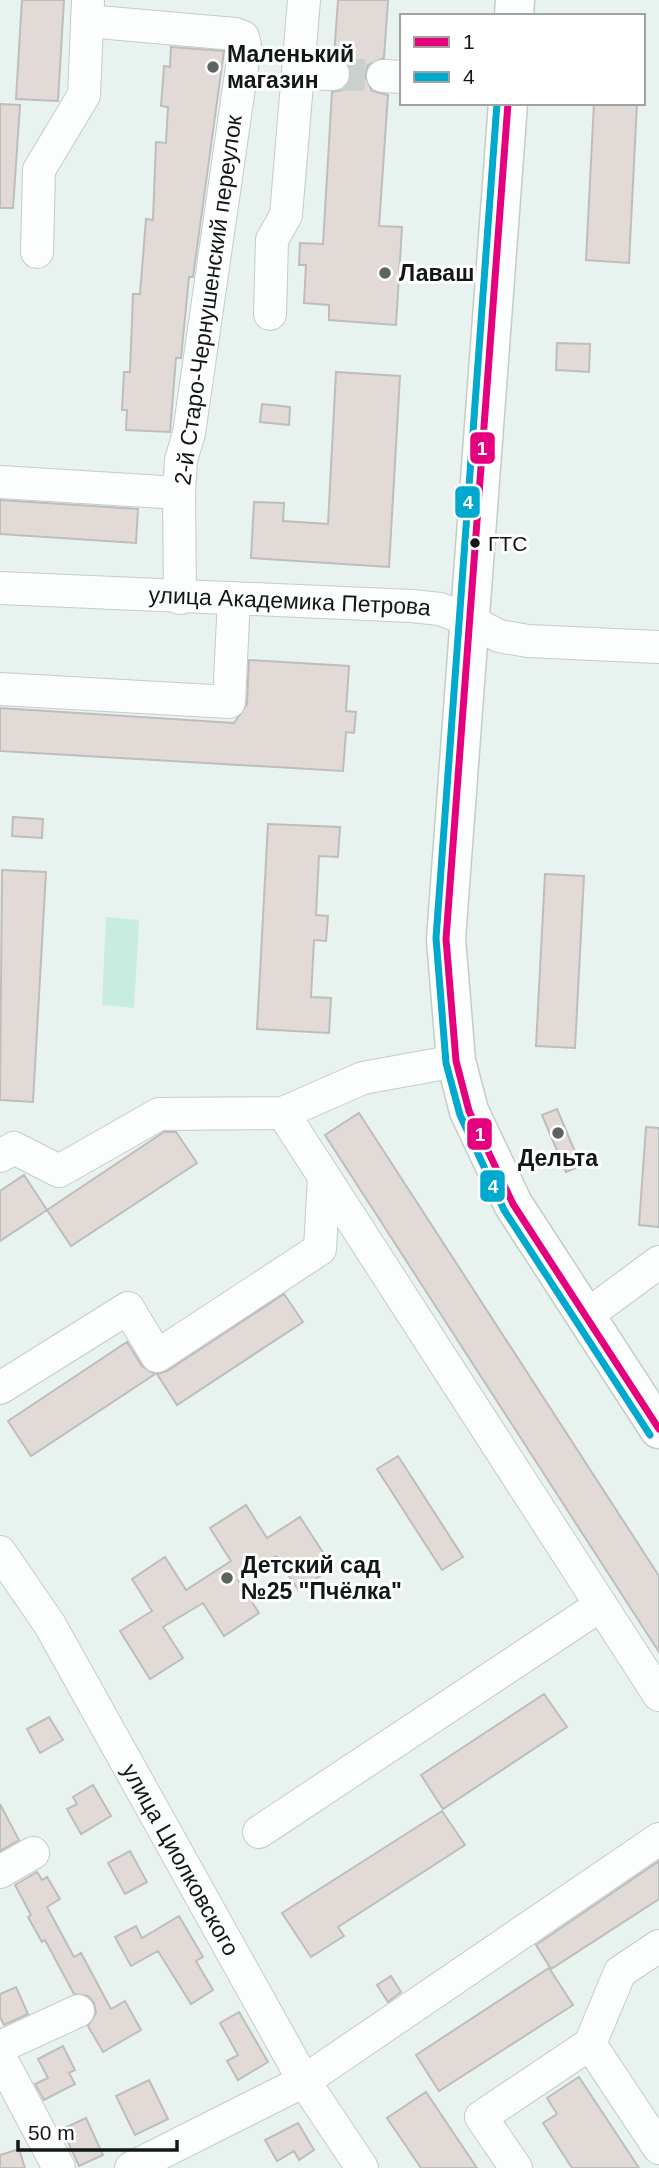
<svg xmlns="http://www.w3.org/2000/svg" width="659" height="2168" font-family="Arial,sans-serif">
  <rect width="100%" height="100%" fill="#e8f2ef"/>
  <!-- green -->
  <path fill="#c8ece0" d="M106 917 139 920 134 1008 102 1005Z"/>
  <!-- building -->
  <path fill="#e2dad7" stroke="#bdbebc" stroke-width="2" d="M22 0H64L58 101 16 99Z
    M338 0H388L384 58 368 65 365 76 372 91 388 95 379 226 402 227 396 325 329 320V305L304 303 306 265H299L300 243 323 244 332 92 342 90 351 75 349 65 334 56Z
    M171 47 224 51 193 277H189L181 358H176L170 432 126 430 127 410H122L124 372H130L133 294H140L146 219 153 220 156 142 166 143 168 107 161 106 164 66 170 67Z
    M594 103H637L629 263 586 260Z
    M0 104 20 105 13 208H0Z
    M557 343 590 344 589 372 556 370Z
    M336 372 400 376 389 567 251 558 254 502 284 503 283 521 328 524Z
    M262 404 290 407 289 425 260 422Z
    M0 500 138 509 136 543 0 534Z
    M249 660 349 666 346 711 356 712 354 733 346 732 343 771 0 751V708L234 723 247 704Z
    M13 817 43 819 42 838 12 836Z
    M268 824 340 827 338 857 319 856 316 915 328 916 326 941 314 940 311 997 331 998 329 1033 257 1029Z
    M2 870 46 872 33 1102 0 1100Z
    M545 874 584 876 575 1048 536 1046Z
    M557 1109 581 1166 566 1172 542 1115Z
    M359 1113 659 1576V1652L325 1135Z
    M646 1127 659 1128V1227L639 1225Z
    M164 1132H176L197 1163 71 1246 47 1210Z
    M24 1175 47 1210 0 1241V1191Z
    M284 1294 303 1322 177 1405 157 1374 167 1371Z
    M127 1342 142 1366 155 1374 31 1456 8 1421Z
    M398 1456 463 1557 442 1570 377 1469Z
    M246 1505 267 1538 300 1517 333 1568 298 1590 276 1556 238 1580 259 1613 224 1636 203 1603 163 1627 183 1658 150 1679 120 1631 152 1611 132 1579 165 1557 186 1590 231 1561 210 1528Z
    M544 1694 567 1727 443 1809 421 1775Z
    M49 1717 63 1740 40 1753 27 1729Z
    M93 1785 111 1816 81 1834 67 1809 77 1804 73 1797Z
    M0 1804 19 1840 0 1851Z
    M442 1811 465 1845 338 1927 344 1936 311 1957 282 1913Z
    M130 1851 147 1882 125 1894 108 1863Z
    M659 1861V1899L551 1969 536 1945Z
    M37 1872 42 1880 47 1877 60 1899 47 1907 74 1957 81 1953 111 2009 125 2001 141 2030 103 2052 88 2026 96 2013 94 2003 88 1996 74 1994 45 1940 42 1942 28 1917 31 1915 15 1885Z
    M179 1916 203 1957 196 1961 213 1990 191 2004 158 1951 131 1966 115 1937 136 1926 142 1938Z
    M549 1968 573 2005 439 2091 416 2055Z
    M391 1976 401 1992 388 2002 377 1985Z
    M16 1987 28 2014 4 2025 0 2017V1994Z
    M239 2012 268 2062 238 2080 227 2061 238 2055 220 2023Z
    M63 2046 75 2070 69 2073 75 2084 44 2100 35 2084 48 2078 38 2059Z
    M579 2077 639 2168H572L543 2123 557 2114 547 2098Z
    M149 2080 168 2119 135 2135 116 2096Z
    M426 2092 477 2168H421L387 2118Z
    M86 2118 103 2155 79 2166 62 2129Z
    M298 2123 314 2150 299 2160 294 2151 277 2161 265 2140Z
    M19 2149 25 2168H0V2155Z"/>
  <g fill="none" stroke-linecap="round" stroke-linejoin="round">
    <!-- minor-tunnel -->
    <path stroke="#c8d1ce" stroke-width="32" stroke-dasharray="32 16" stroke-linecap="butt" d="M333 74 383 76"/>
    <defs>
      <g id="minor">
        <path d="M87 21 235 34 243 37 245 46 189 433 181 460 179 493 180 598"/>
        <path d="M299 73 333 74"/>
        <path d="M383 76 402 77"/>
        <path d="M37 252 39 170 84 95 88 1"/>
        <path d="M270 314 272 240 286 215 304 0"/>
        <path d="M0 482 179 493"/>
        <path id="s1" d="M0 588 412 606 440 609 469 620 499 636 528 641 659 647"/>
        <path d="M0 689 229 702 234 598"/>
        <path d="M283 1113 659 1695"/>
        <path d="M0 1156 14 1148 59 1171 159 1114 283 1113 363 1078 456 1061"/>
        <path d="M586 1316 659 1262"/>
        <path d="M0 1388 128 1308 157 1356 320 1249 324 1178"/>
        <path id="s2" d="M0 1552 50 1625 304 2081 362 2168"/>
        <path d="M259 1832 601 1605"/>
        <path d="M0 1872 33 1853"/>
        <path d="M659 1946 620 1972 590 2044 659 2148"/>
        <path d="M0 2047 78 2011"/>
        <path d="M0 2057 59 2168"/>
        <path d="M131 2168 304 2081 659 1839"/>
        <path d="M516 2168 481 2117 590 2044"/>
      </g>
      <path id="major" d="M514 16 515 0
        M508 103 446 939 456 1061 469 1111 513 1204 659 1429"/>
    </defs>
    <!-- minor casing -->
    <use href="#minor" stroke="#c4ccc9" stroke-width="34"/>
    <!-- major casing -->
    <use href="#major" stroke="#c4ccc9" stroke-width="41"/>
    <!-- minor -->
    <use href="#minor" stroke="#fcfdfd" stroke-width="32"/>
    <!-- major -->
    <use href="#major" stroke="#fcfdfd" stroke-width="38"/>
    <defs>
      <path id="bus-1" d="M508 103 446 939 456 1061 469 1111 513 1204 659 1429"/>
      <path id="bus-2" d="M497 103 436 938 446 1063 460 1115 504 1210 650 1435"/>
    </defs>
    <!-- bus-1 casing -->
    <use href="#bus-1" stroke="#fff" stroke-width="12"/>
    <!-- bus-2 casing -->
    <use href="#bus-2" stroke="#fff" stroke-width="12"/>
    <!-- bus-1 -->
    <use href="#bus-1" stroke="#e5007d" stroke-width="7"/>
    <!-- bus-2 -->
    <use href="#bus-2" stroke="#00a9ce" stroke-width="7"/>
  </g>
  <!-- markers -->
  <g fill="#5c6461" stroke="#fff" stroke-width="2.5">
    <circle cx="213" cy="67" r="7"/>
    <circle cx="385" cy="273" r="7"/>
    <circle cx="558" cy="1133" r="7"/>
    <circle cx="227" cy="1578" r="7"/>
  </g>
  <circle fill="#111815" stroke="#fff" stroke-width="2.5" cx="475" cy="543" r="6"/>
  <g text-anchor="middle" stroke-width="6" stroke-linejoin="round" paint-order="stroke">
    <!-- bus labels -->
    <g font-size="21" fill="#111815" stroke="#fff" text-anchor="start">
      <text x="488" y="551">ГТС</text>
    </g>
    <!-- poi labels -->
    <g font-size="23" font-weight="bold" fill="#111815" stroke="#fff" text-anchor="start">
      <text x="227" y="62">Маленький<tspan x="227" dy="26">магазин</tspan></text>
      <text x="399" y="281">Лаваш</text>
      <text x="558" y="1166" text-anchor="middle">Дельта</text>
      <text x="241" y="1573">Детский сад<tspan x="241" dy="26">№25 "Пчёлка"</tspan></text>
    </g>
    <!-- street labels -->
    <g font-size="23" fill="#111815" stroke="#fff">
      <text transform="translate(208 300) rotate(-82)" y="8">2-й Старо-Чернушенский переулок</text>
      <text dy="8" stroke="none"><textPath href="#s1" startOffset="290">улица Академика Петрова</textPath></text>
      <text dy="8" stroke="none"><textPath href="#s2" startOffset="357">улица Циолковского</textPath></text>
    </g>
  </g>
  <g stroke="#fff" stroke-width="2.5">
    <rect x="469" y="431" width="27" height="34" rx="7" fill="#e5007d"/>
    <rect x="454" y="485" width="27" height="34" rx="7" fill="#00a9ce"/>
    <rect x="466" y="1117" width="27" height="34" rx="7" fill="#e5007d"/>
    <rect x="479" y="1169" width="27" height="34" rx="7" fill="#00a9ce"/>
  </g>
  <g font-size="19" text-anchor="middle" font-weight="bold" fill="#fff">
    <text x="482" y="455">1</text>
    <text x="468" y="509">4</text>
    <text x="480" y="1141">1</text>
    <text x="493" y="1193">4</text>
  </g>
  <!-- legend -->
  <rect x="400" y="14" width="245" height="91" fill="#ffffff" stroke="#a0a3a1" stroke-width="2"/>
  <rect x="414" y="37" width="35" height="10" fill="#e5007d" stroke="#a0a3a1" stroke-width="2"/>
  <text x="463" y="49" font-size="21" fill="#111815">1</text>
  <rect x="414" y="72" width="35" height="10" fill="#00a9ce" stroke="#a0a3a1" stroke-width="2"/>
  <text x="463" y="84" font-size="21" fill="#111815">4</text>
  <!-- scale -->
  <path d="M18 2140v10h159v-10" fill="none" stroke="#111815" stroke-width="3.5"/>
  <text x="28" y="2140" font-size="21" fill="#111815" stroke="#ffffff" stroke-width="5" paint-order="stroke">50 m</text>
</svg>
